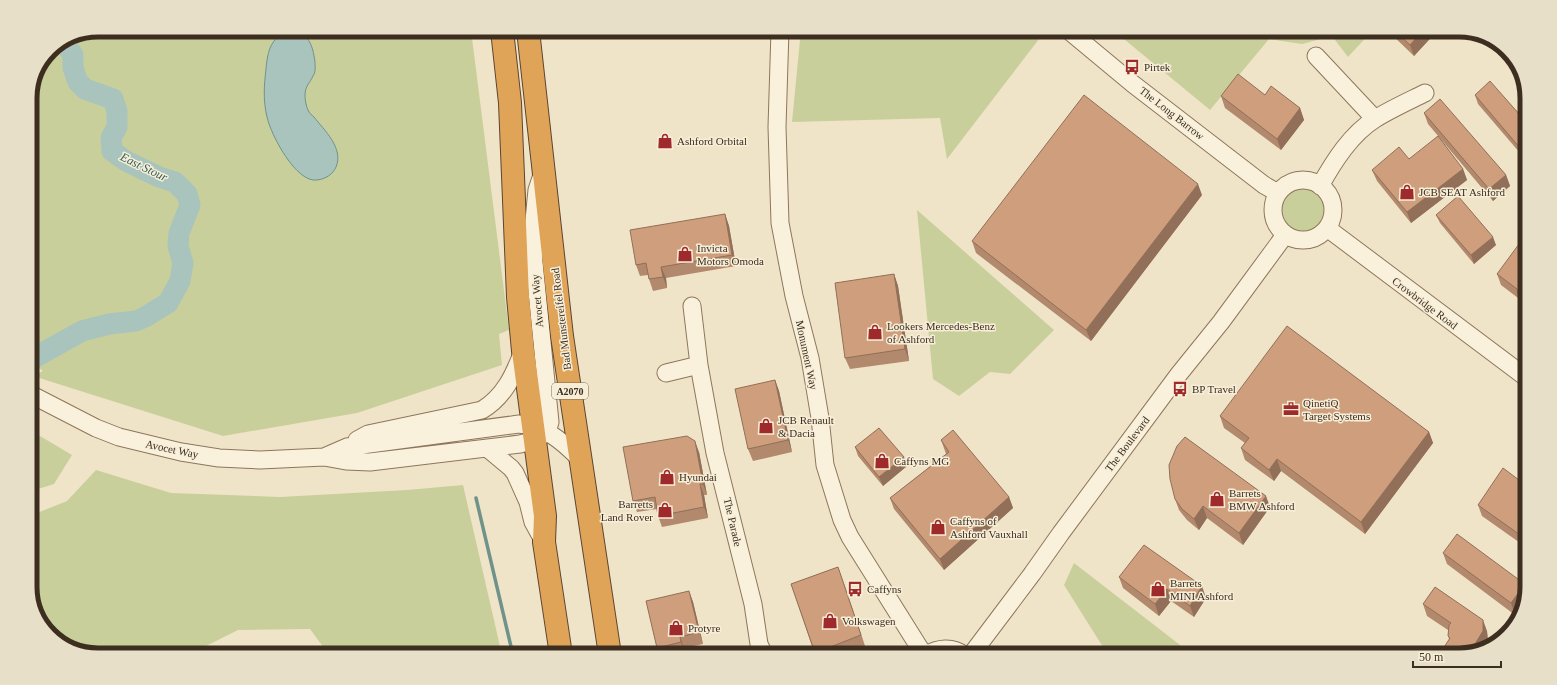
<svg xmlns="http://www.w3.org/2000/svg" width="1557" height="685" font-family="'Times New Roman',serif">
  <rect width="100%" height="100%" fill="#f0e4c8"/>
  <!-- green -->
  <path fill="#c9cf9b" d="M98 30H471L509 330 499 334 502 365 357 413 223 436 33 376 43 371 30 362V94L50 50 72 35Z
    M568 30H735L734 37 726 38 649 39 568 31Z
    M801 30H1046L947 159 940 118 792 122Z
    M1113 30H1373L1348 57 1332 36 1302 44 1269 39 1210 110Z
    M1279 211a23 23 0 1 1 46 0a23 23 0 1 1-46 0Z
    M917 210 1054 330 1010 374 990 372 959 396 933 379Z
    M30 430 72 455 54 484 35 490 30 489Z
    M96 470 171 493 280 497 407 490 463 485 502 655H329L310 629 238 630 188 655H98L72 650 44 628 30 592V511L37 513 67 501Z
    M1074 563 1193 655H1108L1064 585Z
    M1405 647 1421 653 1422 655H1399Z"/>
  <!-- water -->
  <path fill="#a9c4bc" stroke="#6f938a" d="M299 31C311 39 313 48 315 62 315 67 316 72 313 76 310 83 305 86 305 95 305 100 306 106 308 110 309 113 312 115 314 117 324 130 344 148 336 167 333 174 326 179 317 180 296 183 271 135 267 117 263 100 264 86 266 69 268 46 273 32 299 31Z"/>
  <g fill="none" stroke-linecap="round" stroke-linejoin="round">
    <!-- stream -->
    <path stroke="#6f938a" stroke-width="3.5" d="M476 498 513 655"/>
    <!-- river -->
    <path stroke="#a9c4bc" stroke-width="21" d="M30 360 82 331 109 324 136 321 145 317 168 303 180 281 183 263 178 246 179 233 190 205 187 194 175 182 159 177 126 161 112 151 111 138 117 127V111L113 99 85 89 78 82 73 68V55L63 41"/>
    <defs>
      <path id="minor" d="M780 30 777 127 780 223 794 296 810 358 820 418 825 465 842 520 850 537 924 655
        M1068 30 1133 84 1264 185 1278 193
        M1316 56 1375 119
        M1273 210a30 30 0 1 1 60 0a30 30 0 1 1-60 0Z
        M1320 186C1334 161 1351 134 1375 119 1391 109 1409 101 1425 93
        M1327 228 1524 376
        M692 306 699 365 715 453 753 604 759 644 764 655
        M666 373 699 365
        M30 394 96 428 119 437 181 452 219 458 260 460 324 457 346 461 370 462 520 444 535 440 547 432 550 422 534 262 533 230 537 190 541 178
        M357 440 368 434 482 410C504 397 514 375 523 351
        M487 448 511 468 515 473 528 502 533 522 544 542
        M324 457 347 447 519 424C546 427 561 440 579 458
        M926 655C938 648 952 646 964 655
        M971 655 1032 574 1061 533 1179 374 1221 322 1285 235"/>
      <path id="highway" d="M502 30 510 103 518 297 523 351 545 516 544 542 561 655
        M528 30 562 336 610 655"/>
    </defs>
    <!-- minor casing -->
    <use href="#minor" stroke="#8d765c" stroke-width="19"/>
    <!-- highway casing -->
    <use href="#highway" stroke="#5b4430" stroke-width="24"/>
    <!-- minor -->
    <use href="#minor" stroke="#faf1dc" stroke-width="17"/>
    <!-- highway -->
    <use href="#highway" stroke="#e0a458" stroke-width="22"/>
  </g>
  <!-- wall -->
  <path fill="#b2896c" d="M1388 30H1438L1414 56 1389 32Z
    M1519 72 1524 87 1518 84 1516 78Z
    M1475 95 1527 123 1526 160 1478 104Z
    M1221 96 1300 108 1304 120 1281 150 1225 108Z
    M1424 113 1506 175 1510 186 1493 201 1428 124Z
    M1409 159 1463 169 1467 180 1411 223 1377 181 1372 170Z
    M1202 195 1091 341 976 253 972 241Z
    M725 214 729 226 736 266 666 278 667 288 653 291 649 279 648 275 640 276 636 265Z
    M1436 215 1496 245 1474 264 1440 223Z
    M1525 249V310H1523L1518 298 1501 285 1497 274Z
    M894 274 898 286 909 361 850 369 845 358Z
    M775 380 779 391 792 452 753 461 748 449Z
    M1220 416 1429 432 1433 443 1365 534 1281 471 1274 481 1245 460 1241 448 1245 443 1224 428Z
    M941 440 1009 497 1013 508 944 570 894 509 890 498 946 454 945 451Z
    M1524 443 1523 457 1520 448Z
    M855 447 907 466 883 486 858 456Z
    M699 452 707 495H704L708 518 662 527 658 516 657 509 637 512 633 501Z
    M1523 483V545L1482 516 1478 505Z
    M1175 499 1270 507 1243 545 1207 518 1199 530 1187 520 1179 510Z
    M1443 553 1522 582 1515 615 1447 564Z
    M838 567 865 646 843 655H815L791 584Z
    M1119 577 1206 598 1194 617 1171 601 1159 616 1123 588Z
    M689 591 693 602 703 644 684 648 685 654 679 655H660L657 648Z
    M1423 604 1487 631 1488 642 1484 647 1459 655 1449 639 1448 636V630L1427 616Z"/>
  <!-- shaded-wall -->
  <path fill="#916f58" d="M1423 30H1438L1414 56 1410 45Z
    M1300 108 1304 120 1281 150 1277 139Z
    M1463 169 1467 180 1411 223 1407 212Z
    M1506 175 1510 186 1493 201 1489 189Z
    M1198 184 1202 195 1091 341 1086 330Z
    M725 214 729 226 736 266 732 255Z
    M1493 237 1496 245 1474 264 1471 255Z
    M661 267 666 278 667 288 663 277Z
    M894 274 898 286 909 361 905 349Z
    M775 380 779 391 792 452 788 440Z
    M1429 432 1433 443 1365 534 1361 522Z
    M695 441 699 452 707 495 703 484Z
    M904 457 907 466 883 486 879 477Z
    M1277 459 1281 471 1274 481 1269 470Z
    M700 484 704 495 708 518 704 507Z
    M1266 496 1270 507 1243 545 1239 533Z
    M1009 497 1013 508 944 570 940 559Z
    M1203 506 1207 518 1199 530 1194 519Z
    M838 567 842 578 865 646 861 635Z
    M1202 586 1206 598 1194 617 1190 606Z
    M1522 588V606L1515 615 1511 603Z
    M1167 589 1171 601 1159 616 1155 604Z
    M689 591 693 602 703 644 699 632Z
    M1483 620 1487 631 1488 642 1484 647 1470 652Z
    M680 637 684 648 685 654 681 642Z"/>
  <!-- building -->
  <path fill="#cf9f7d" stroke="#916f58" d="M1394 30H1423L1410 45Z
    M1519 72 1522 81 1516 78Z
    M1238 74 1265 95 1271 86 1300 108 1277 139 1221 96Z
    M1490 81 1527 123 1526 155 1475 95Z
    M1084 95 1198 184 1086 330 972 241Z
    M1440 99 1506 175 1489 189 1424 113Z
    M1438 136 1463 169 1407 212 1372 170 1399 147 1409 159Z
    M1458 196 1493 237 1471 255 1436 215Z
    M725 214 732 255 661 267 663 277 649 279 646 263 636 265 630 230Z
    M1519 244 1525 249V298L1519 299 1517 289 1497 274Z
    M894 274 905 349 845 358 835 283Z
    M1287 326 1429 432 1361 522 1277 459 1269 470 1241 448 1249 438 1220 416Z
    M775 380 788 440 748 449 735 389Z
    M879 428 904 457 879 477 855 447Z
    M953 430 1009 497 940 559 890 498 949 452 941 440Z
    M687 436 695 441 703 484H700L704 507 658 516 655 497 633 501 623 447Z
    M1185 437 1266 496 1239 533 1203 506 1194 519 1182 509 1175 499 1170 479 1169 465 1177 446Z
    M1524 443 1523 450 1520 448Z
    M1503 468 1523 483V537L1478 505Z
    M1457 534 1522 582V588L1511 603 1443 553Z
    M1144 545 1202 586 1190 606 1167 589 1155 604 1119 577Z
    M838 567 861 635 815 653 791 584Z
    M1435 587 1483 620V631L1470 652 1459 655H1439L1450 638 1448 636 1449 625 1451 623 1423 604Z
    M689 591 699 632 680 637 681 642 657 648 646 601Z"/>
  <!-- icons -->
  <defs>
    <symbol id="bus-bare" viewBox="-9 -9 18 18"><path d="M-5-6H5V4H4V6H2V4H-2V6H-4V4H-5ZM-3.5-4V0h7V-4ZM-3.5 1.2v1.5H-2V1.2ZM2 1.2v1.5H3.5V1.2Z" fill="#9e2a2b" stroke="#f7eed8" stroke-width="2.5" paint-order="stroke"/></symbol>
    <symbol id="shop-bare" viewBox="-9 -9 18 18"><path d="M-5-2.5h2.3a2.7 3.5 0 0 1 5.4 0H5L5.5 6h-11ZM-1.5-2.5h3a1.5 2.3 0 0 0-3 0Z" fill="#9e2a2b" stroke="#f7eed8" stroke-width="2.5" paint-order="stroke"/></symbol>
    <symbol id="office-bare" viewBox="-9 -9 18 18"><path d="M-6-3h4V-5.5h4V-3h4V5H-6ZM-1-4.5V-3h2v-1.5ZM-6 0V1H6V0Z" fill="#9e2a2b" stroke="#f7eed8" stroke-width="2.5" paint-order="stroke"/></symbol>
  </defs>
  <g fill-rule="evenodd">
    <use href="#bus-bare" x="1121" y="56" width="22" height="22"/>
    <use href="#shop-bare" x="654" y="130" width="22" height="22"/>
    <use href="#shop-bare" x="1396" y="181" width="22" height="22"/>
    <use href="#shop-bare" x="674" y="243" width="22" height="22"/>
    <use href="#shop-bare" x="864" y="321" width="22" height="22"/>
    <use href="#bus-bare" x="1169" y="378" width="22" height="22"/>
    <use href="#office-bare" x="1280" y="398" width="22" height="22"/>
    <use href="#shop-bare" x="755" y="415" width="22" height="22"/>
    <use href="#shop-bare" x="871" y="450" width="22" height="22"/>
    <use href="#shop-bare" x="656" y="466" width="22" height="22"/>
    <use href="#shop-bare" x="1206" y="488" width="22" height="22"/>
    <use href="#shop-bare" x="654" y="499" width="22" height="22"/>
    <use href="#shop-bare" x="927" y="516" width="22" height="22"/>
    <use href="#bus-bare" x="844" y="578" width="22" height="22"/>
    <use href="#shop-bare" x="1147" y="578" width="22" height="22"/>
    <use href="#shop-bare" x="819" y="610" width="22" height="22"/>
    <use href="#shop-bare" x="665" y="617" width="22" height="22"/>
  </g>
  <g text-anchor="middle" stroke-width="3" stroke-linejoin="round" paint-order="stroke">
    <!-- shield labels -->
    <rect fill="#f7eed8" stroke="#756857" stroke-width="1" x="552" y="383" width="36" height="16" rx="3"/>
    <g font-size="10" font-weight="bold" fill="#3d2e20">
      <text x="570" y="395">A2070</text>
    </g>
    <!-- poi labels -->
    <g font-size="11" fill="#3d2e20" stroke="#f7eed8" text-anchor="start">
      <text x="1144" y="71">Pirtek</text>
      <text x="677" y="145">Ashford Orbital</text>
      <text x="1419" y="196">JCB SEAT Ashford</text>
      <text x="697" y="252">Invicta<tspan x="697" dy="13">Motors Omoda</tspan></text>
      <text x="887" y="330">Lookers Mercedes-Benz<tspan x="887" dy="13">of Ashford</tspan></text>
      <text x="1192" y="393">BP Travel</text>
      <text x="1303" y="407">QinetiQ<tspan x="1303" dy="13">Target Systems</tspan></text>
      <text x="778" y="424">JCB Renault<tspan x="778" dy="13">&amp; Dacia</tspan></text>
      <text x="894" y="465">Caffyns MG</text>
      <text x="679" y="481">Hyundai</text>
      <text x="1229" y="497">Barrets<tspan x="1229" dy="13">BMW Ashford</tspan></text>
      <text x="653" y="508" text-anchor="end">Barretts<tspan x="653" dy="13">Land Rover</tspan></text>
      <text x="950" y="525">Caffyns of<tspan x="950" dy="13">Ashford Vauxhall</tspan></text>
      <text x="1170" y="587">Barrets<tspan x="1170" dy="13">MINI Ashford</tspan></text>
      <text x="867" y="593">Caffyns</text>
      <text x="842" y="625">Volkswagen</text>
      <text x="688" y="632">Protyre</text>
    </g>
    <!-- street labels -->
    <g font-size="11" fill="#3d2e20" stroke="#f7eed8">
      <text transform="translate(1172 113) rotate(38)" y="4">The Long Barrow</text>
      <text transform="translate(537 301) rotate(-95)" y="4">Avocet Way</text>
      <text transform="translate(1425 303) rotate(37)" y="4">Crowbridge Road</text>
      <text transform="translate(561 319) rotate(-97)" y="4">Bad Munstereifel Road</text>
      <text transform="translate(807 355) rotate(78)" y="4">Monument Way</text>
      <text transform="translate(1127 444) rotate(-53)" y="4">The Boulevard</text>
      <text transform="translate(172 449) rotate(12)" y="4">Avocet Way</text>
      <text transform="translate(733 522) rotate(77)" y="4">The Parade</text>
    </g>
    <!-- water labels -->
    <g font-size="12" font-style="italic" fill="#2f5d5a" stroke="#f7eed8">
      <text transform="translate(144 167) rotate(26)" y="4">East Stour</text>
    </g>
  </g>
  <!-- crop -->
  <path d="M0 0H1557V685H0ZM98 37H1459A61 61 0 0 1 1520 98V587A61 61 0 0 1 1459 648H98A61 61 0 0 1 37 587V98A61 61 0 0 1 98 37Z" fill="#e8dfc9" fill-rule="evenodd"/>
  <path fill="none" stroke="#3d2e20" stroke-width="5" d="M98 37H1459A61 61 0 0 1 1520 98V587A61 61 0 0 1 1459 648H98A61 61 0 0 1 37 587V98A61 61 0 0 1 98 37Z"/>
  <!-- scale -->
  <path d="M1413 661v6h88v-6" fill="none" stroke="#3d2e20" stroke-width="2"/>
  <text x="1419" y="661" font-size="12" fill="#3d2e20" stroke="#f7eed8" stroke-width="3" paint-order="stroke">50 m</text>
</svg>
